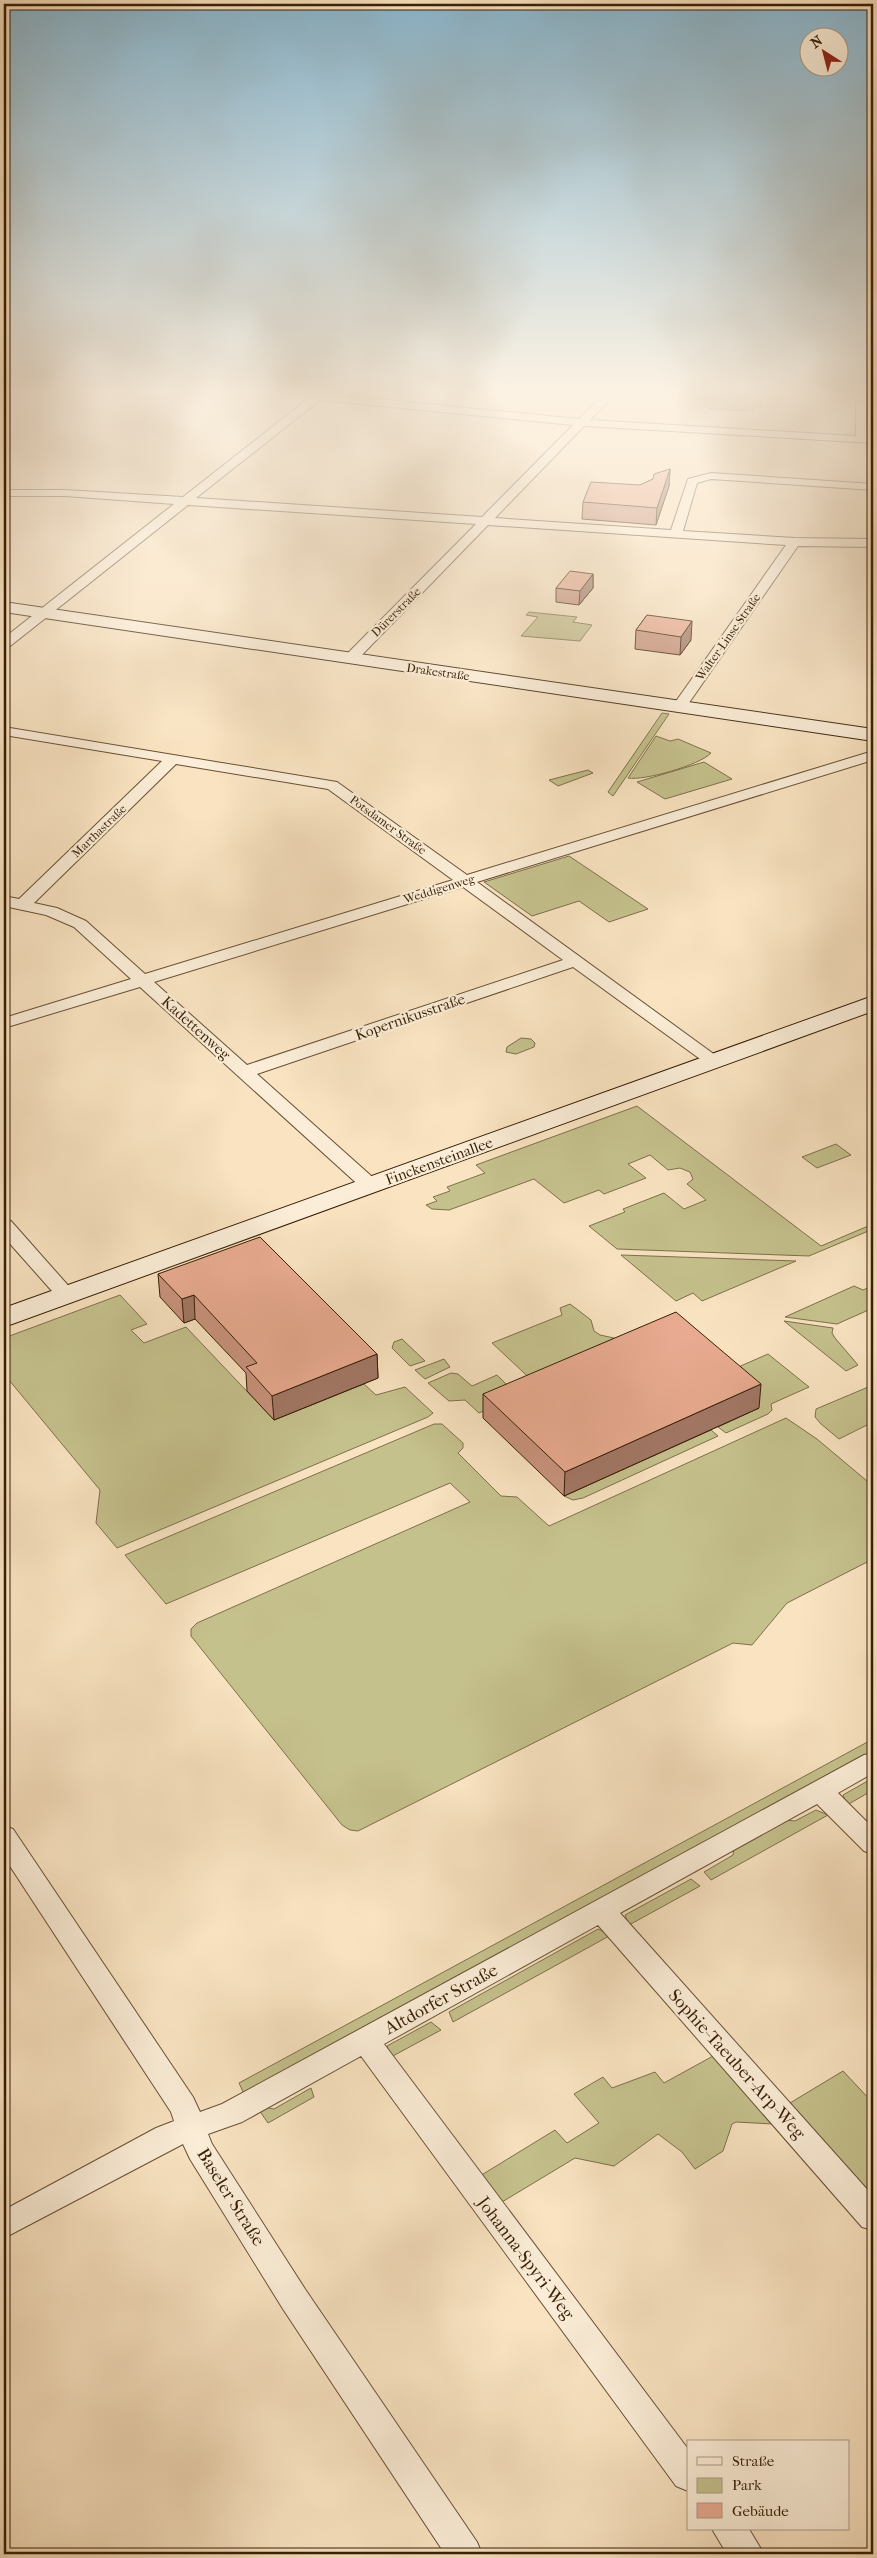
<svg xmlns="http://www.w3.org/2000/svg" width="877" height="2558" font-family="'IM FELL French Canon',serif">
  <rect width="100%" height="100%" fill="#f9e3c1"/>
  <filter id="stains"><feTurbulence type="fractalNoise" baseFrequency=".004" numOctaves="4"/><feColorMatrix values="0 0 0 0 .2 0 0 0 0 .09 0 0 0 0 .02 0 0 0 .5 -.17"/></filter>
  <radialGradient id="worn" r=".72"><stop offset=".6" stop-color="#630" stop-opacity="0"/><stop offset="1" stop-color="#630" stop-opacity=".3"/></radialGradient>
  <!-- green -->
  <path fill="#c5c18d" stroke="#7e704a" d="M705 395 762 397V407H754V411L709 409V406L704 405Z
    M529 612 577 617 573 622 592 625 580 641 521 636 538 617 526 615Z
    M662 713 669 714 613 796 608 792Z
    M656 736 670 741 678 739 711 753C700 765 644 781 628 778Z
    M704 762 732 779 665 799 637 782Z
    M588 770 593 773 558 786 549 780Z
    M569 856 648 909 609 922 579 901 532 916 484 882Z
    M521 1038 531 1039 535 1043 534 1047 516 1054 506 1052 507 1047Z
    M637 1106 821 1246 873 1224V1229L809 1256 617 1249 589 1226 625 1212 623 1209 664 1193 684 1209 706 1200 687 1184 693 1179 690 1172 680 1168 668 1170 650 1155 628 1164 646 1178 604 1194 599 1190 564 1203 534 1179 449 1210 432 1209 426 1205 437 1201 433 1197 450 1191 447 1187 485 1173 476 1165Z
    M836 1144 851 1155 817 1168 802 1157Z
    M621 1255 796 1261 702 1301 693 1293 676 1301Z
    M854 1286 863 1290 868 1288 873 1291V1308L837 1324 785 1317Z
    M120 1295 147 1324 131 1330 144 1343 186 1327 274 1420 364 1384 376 1395 405 1387 433 1413 428 1417 117 1548 96 1523 100 1490 4 1374V1338Z
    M570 1304 591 1320 594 1331 600 1335 614 1338 538 1386 492 1343 562 1315 560 1308Z
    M784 1321 833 1328 832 1333 835 1338 858 1365 846 1371Z
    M402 1339 425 1361 410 1366 392 1348 394 1342Z
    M768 1354 809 1387 771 1404 772 1410 768 1414 726 1433 718 1427 759 1408 720 1375Z
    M444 1359 450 1367 425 1379 415 1370Z
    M451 1373 458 1374 472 1386 497 1375 518 1396 479 1413 465 1400 449 1401 428 1383Z
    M873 1385V1422L839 1439 821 1424 815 1417 816 1409Z
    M786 1418 817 1439 873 1486V1559L787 1603 752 1645 733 1643 358 1831 350 1830 342 1825 191 1636V1629L197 1623 470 1502 450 1483 166 1604 125 1555 434 1424H442L463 1443V1448L458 1453 501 1496 517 1497 549 1526Z
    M711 1430 718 1436 583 1498 573 1500 564 1496Z
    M873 1739V1752L244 2094 239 2083Z
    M873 1778V1790L847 1805 843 1795Z
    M816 1810 828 1815 711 1880 704 1872 733 1855 734 1848 786 1820 795 1821Z
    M691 1879 700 1886 629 1925 625 1915Z
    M598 1929 611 1935 453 2022 449 2012Z
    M431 2022 441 2030 391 2057 387 2046Z
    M713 2056 773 2124 736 2122 732 2124 723 2151 695 2169 682 2152 658 2134 614 2166 575 2158 502 2202 475 2179 555 2130 567 2143 599 2123 574 2094 603 2077 612 2088 655 2072 664 2083Z
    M843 2071 873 2103V2185L867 2189 790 2103Z
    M311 2088 314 2097 268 2123 259 2110 264 2107 274 2109Z"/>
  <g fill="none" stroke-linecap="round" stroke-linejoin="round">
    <defs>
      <path id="street" d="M4 394H13L4 400Z
        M289 394H326L579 419 604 394H615L590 420 856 436V394H866L867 436 873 437V443L584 426 495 518 671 530 688 479 711 473 873 484V490L711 479 697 483 683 531 794 538 873 539V547L798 546 684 710 679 711 672 707 786 545 488 525 355 662H345L343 659 345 656 476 524 188 505 9 647 4 648V638L174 504 65 496H4V490H65L183 497 308 399 294 397ZM320 400 573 425 482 517 196 498Z
        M4 727 337 782 467 875 873 751V760L477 882 722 1060 719 1064H707L573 967 257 1074 378 1182 381 1186 378 1190H364L140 987 4 1028V1018L131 979 74 927 46 915 4 906V896L19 899 162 761 4 735ZM176 764 328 789 453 880 145 974 86 921 57 908 34 903ZM463 887 563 960 247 1065 154 982Z
        M4 1219 11 1221 73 1291 76 1295 73 1299 66 1301 59 1299 4 1237Z
        M873 1753V1773L838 1793 873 1828V1854L864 1851 817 1804 620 1913 873 2196V2230L862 2227 598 1925 384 2044 688 2449V2491L676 2486 361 2056 242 2122 208 2134 212 2144 305 2289 477 2542 482 2554H445L283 2309 190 2159 183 2144 4 2238V2210L156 2128 174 2121 171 2112 4 1857V1826L13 1829 193 2097 200 2112 222 2104 864 1755Z
        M712 2529H749L764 2554H727Z"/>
      <path id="secondary" d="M4 602 873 729V741L4 612Z
        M873 996V1011L4 1327V1308Z"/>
    </defs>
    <!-- street casing -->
    <use href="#street" stroke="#685035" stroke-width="2"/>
    <!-- secondary casing -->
    <use href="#secondary" stroke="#381f06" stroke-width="2"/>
    <!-- street -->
    <use href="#street" fill="#fbedd7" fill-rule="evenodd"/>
    <!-- secondary -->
    <use href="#secondary" fill="#fbedd7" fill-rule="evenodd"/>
  </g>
  <!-- wall -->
  <path fill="#c8927c" stroke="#381f06" d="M670 469 669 486 656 525 582 519 583 502 640 485 653 479Z
    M593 574V588L579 605 556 602V588Z
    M647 615 691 640 680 655 635 649 636 630Z
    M158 1274 377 1354 378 1378 274 1420 247 1391 246 1373 195 1319 184 1323 160 1297Z
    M483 1394 759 1408 564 1496 483 1418Z"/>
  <!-- shaded-wall -->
  <path fill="#a27765" stroke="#381f06" d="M670 469 669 486 656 525 657 508Z
    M593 574V588L579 605 580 591Z
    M692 621 691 640 680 655 681 637Z
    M194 1295 195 1319 184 1323 182 1299Z
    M377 1354 378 1378 274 1420 272 1396Z
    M761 1384 759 1408 564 1496 565 1472Z"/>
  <!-- building -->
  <path fill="#e8aa90" stroke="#381f06" d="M670 469 657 508 583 502 591 482 640 485 653 479 654 474Z
    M570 571 593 574 580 591 556 588Z
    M647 615 692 621 681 637 636 630Z
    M260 1237 377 1354 272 1396 246 1367 257 1363 194 1295 182 1299 158 1274Z
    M676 1312 761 1384 565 1472 483 1394Z"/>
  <!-- sky -->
  <linearGradient id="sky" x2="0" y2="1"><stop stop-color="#8ab8d1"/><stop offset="0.52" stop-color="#fcf2e3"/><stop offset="1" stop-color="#fcf2e3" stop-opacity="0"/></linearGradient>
  <rect width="877" height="752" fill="url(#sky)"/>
  <g text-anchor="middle" stroke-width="4.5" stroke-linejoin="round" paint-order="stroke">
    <!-- far-street labels -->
    <g font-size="12" fill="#381f06" stroke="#fbedd7">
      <text transform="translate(396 612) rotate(-45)" y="4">Dürerstraße</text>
      <text transform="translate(728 637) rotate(-55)" y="4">Walter-Linse-Straße</text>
      <text transform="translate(438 672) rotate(8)" y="4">Drakestraße</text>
      <text transform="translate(388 825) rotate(36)" y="4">Potsdamer Straße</text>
      <text transform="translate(99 831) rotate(-44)" y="4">Marthastraße</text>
      <text transform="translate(439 889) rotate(-17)" y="4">Weddigenweg</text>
    </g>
    <!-- street labels -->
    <g font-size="15" fill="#381f06" stroke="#fbedd7">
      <text transform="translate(410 1017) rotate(-19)" y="5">Kopernikusstraße</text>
      <text transform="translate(196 1028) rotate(42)" y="5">Kadettenweg</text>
      <text transform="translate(439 1161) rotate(-20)" y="5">Finckensteinallee</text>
    </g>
    <!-- near-street labels -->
    <g font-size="18" fill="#381f06" stroke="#fbedd7">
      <text transform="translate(441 1999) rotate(-29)" y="6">Altdorfer Straße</text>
      <text transform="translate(737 2064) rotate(48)" y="6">Sophie-Taeuber-Arp-Weg</text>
      <text transform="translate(231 2197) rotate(58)" y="6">Baseler Straße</text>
      <text transform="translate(526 2258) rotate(53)" y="6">Johanna-Spyri-Weg</text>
    </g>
  </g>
  <!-- margin -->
  <rect width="877" height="2558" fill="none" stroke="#f9e3c1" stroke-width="20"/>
  <rect x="5" y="5" width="867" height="2548" fill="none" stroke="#381f06" stroke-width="2.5"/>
  <rect x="10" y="10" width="857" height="2538" fill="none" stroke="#381f06"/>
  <!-- legend -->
  <rect x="687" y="2440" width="162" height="90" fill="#fbedd7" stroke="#ad9b83"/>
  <rect x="697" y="2457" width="25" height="8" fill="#fbedd7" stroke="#ad9b83"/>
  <text x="732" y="2466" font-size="15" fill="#381f06">Straße</text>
  <rect x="697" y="2478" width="25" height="15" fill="#c5c18d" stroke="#ad9b83"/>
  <text x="732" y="2490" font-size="15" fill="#381f06">Park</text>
  <rect x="697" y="2503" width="25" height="15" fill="#e8aa90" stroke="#ad9b83"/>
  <text x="732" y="2516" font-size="15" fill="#381f06">Gebäude</text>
  <!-- north arrow -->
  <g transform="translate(824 52) rotate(324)"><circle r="24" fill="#fbedd7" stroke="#ad9b83"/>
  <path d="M0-4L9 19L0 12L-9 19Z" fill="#8f2418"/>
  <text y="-8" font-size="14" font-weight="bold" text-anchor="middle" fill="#381f06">N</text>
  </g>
  <rect width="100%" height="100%" filter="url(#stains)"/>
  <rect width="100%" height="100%" fill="url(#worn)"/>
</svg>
